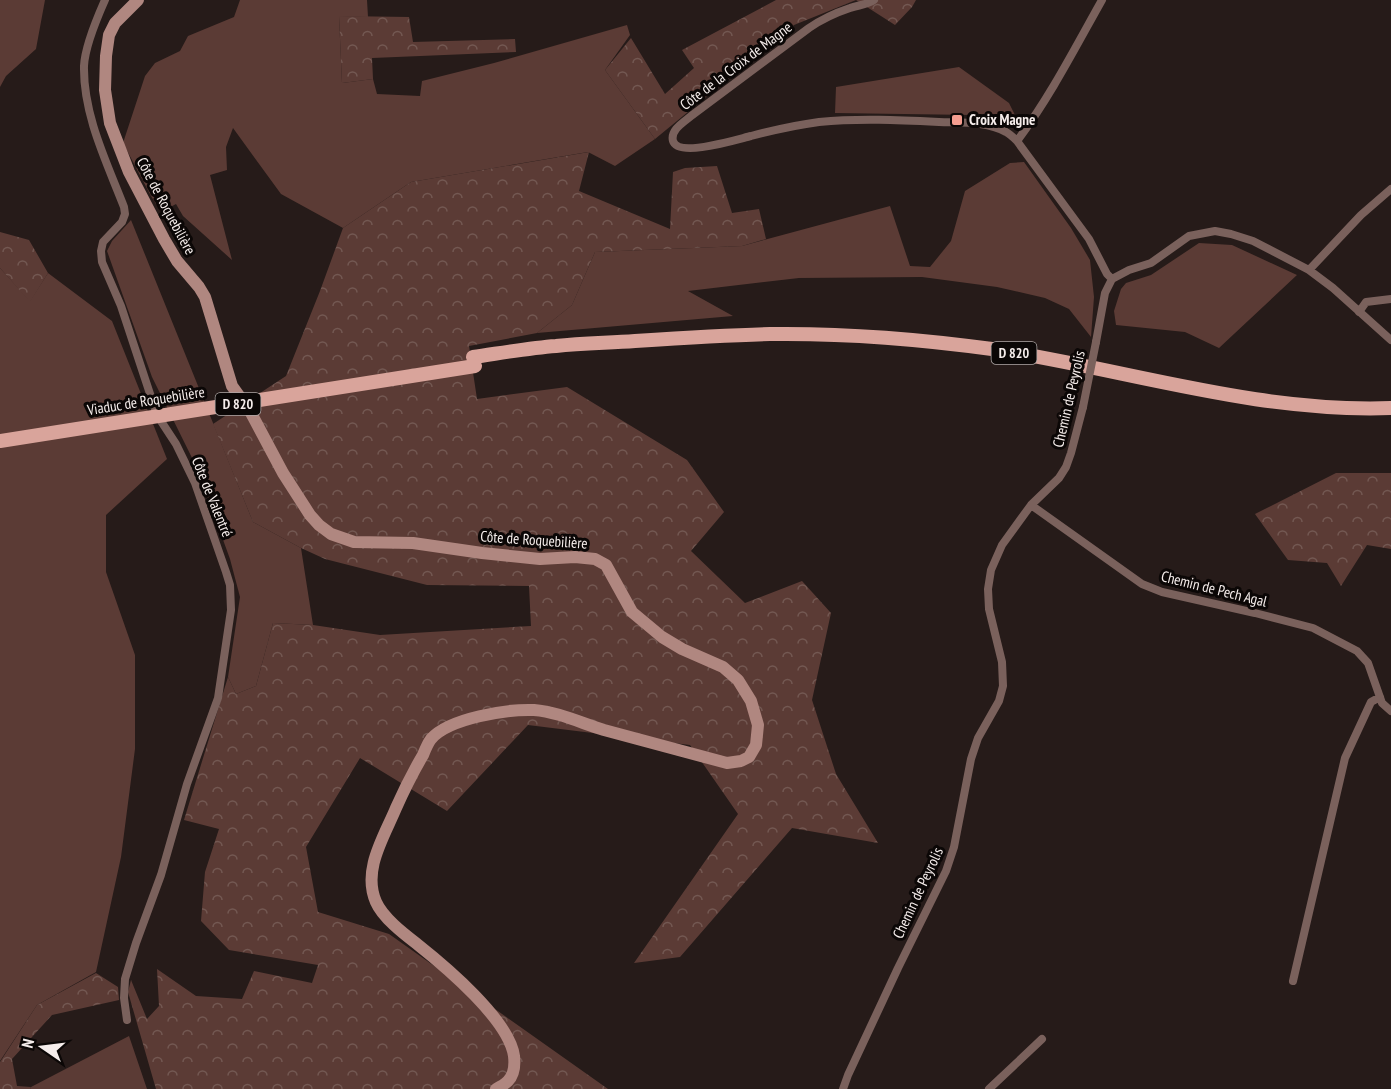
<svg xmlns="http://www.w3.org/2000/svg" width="1391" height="1089" font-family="'PT Sans Narrow',sans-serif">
  <defs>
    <pattern id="forest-crowns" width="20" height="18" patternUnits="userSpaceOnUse" patternTransform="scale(1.5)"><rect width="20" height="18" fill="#5b3b35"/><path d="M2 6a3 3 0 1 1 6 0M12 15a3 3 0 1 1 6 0" fill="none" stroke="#735852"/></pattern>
  </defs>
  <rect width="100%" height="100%" fill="#261b19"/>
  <!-- grass -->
  <path fill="#5b3b35" d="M0 0H45L36 49 6 76 0 87Z
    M240 0H367L368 17 339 16 342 83 373 79 377 94 420 96 422 81 494 63 627 25 630 35 605 70 655 139 615 166 588 152 411 182 343 228 281 194 233 128 226 147 227 170 210 175 232 260 183 216 176 204 161 212 151 196 123 143 145 76 155 63 180 51 188 36 234 17Z
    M959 67 1009 103 1015 115 1014 119 1009 122 972 115 835 113 836 87Z
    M1024 162 1071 228 1090 260 1094 297 1091 337 1069 309 1045 298 997 287 922 277 799 278 688 291 733 316 537 333 572 305 595 252 742 246 890 206 910 266 930 267 951 241 965 191 1010 163Z
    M131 220 253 522 301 548 313 625 273 623 256 686 236 694 228 677 240 597 230 559 197 468 152 377 107 251 112 241Z
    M1199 243 1232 245 1297 275 1219 348 1185 332 1116 325 1114 311 1121 289 1126 283 1151 275Z
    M0 268 30 301 48 273 112 321 167 459 106 515V572L135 655V749L121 857 96 972 37 1005 0 1061Z
    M129 1036 147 1089H30L31 1087Z"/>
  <!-- forest -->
  <path fill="url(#forest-crowns)" d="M776 0H856L794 25 655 139 605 70 631 38 665 94 694 68 682 50Z
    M856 0H916L912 7 895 25Z
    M339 16 409 17 413 42 515 39 516 52 372 58 373 79 342 83Z
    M589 152 579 191 670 229 673 172 685 168 717 166 732 213 759 209 766 239 742 246 595 252 572 305 537 333 469 346 477 399 567 387 687 460 724 512 691 551 745 603 802 581 831 613 812 700 836 774 878 843 792 828 680 957 634 963 738 814 690 745 528 725 447 811 360 758 306 847 318 912 389 934 608 1089H156L128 992 131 980 147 1019 159 1006 157 969 196 996 242 999 254 971 312 983 318 965 229 950 201 921 205 872 219 829 184 820 228 677 236 694 256 686 273 623 313 625 380 635 531 626 529 586 427 585 325 559 301 548 253 522 213 424 286 376 320 291 343 228 411 182Z
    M0 232 29 240 48 273 30 302 0 268Z
    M1336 473H1391V549L1367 545 1341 586 1327 563 1288 560 1255 514Z
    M96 973 118 987 119 1000 52 1015 12 1059 17 1086 31 1087 30 1089H0V1062L37 1005Z"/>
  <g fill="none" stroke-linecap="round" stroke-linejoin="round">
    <!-- street -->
    <path stroke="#7a615c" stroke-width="8" d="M105 0C97 18 85 46 84 66 83 115 107 163 124 207L125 214 122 222 103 242 101 251 102 262 121 306 157 415 176 444 195 483 226 572 230 585 231 610 218 698 187 784 161 875 136 943 125 979 124 998 127 1020
      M874 0C867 5 858 5 850 8 835 13 822 19 809 28L691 116C684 122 670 130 673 141 678 158 738 139 751 136 774 130 796 125 819 122 859 118 899 120 939 122 960 123 987 121 1006 132 1010 134 1014 138 1017 141L1089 239 1107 274 1112 279
      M1017 141C1050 97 1075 48 1102 0
      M1309 270 1361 215 1391 189
      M1359 312 1366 302 1391 299
      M1096 342 1105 293 1112 279 1129 270 1151 263 1189 236 1215 231 1231 234 1253 241 1309 270 1333 288 1391 340
      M1031 505 1142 584 1162 592 1255 613 1313 628 1357 651 1368 663 1382 703 1391 711
      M1293 981 1345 758 1371 702 1380 697
      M843 1089 848 1075 898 968 946 871 954 847 971 759 978 738 999 701 1003 686 1002 662 989 609 988 589 991 570 1002 545 1031 505 1059 478 1066 467 1071 453 1083 407
      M989 1089 1042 1039"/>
    <!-- secondary -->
    <path stroke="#b08780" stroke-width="12" d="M138 0 115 23 109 35 106 56 105 90 110 123 129 172 164 239 177 261 199 287 205 297 232 386 250 411 283 473 310 515 319 525 331 534 354 542 413 543 482 553 540 559 575 557 595 559 606 565 632 612 662 637 682 649 723 667 738 680 751 701 758 725 756 745 749 757 741 761 727 763C686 752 645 741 604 730 581 723 558 712 534 710 508 709 449 718 431 739 428 743 425 750 423 755 413 772 404 790 396 808 384 837 362 870 376 902 383 918 404 934 417 944 446 967 509 1020 514 1056 515 1065 514 1075 508 1081 505 1084 500 1087 496 1089"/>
    <!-- primary -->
    <path stroke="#d9a49b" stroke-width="14" d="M473 357C501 353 529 348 556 346 583 343 609 343 635 341 680 338 725 335 770 334 844 333 919 339 992 349 1125 369 1255 413 1391 408"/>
    <!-- street-bridge -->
    <path stroke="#7a615c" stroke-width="8" d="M1083 407 1096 342"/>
    <!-- primary-bridge -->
    <path stroke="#d9a49b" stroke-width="14" d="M0 441 475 366"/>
  </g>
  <!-- markers -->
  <rect fill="#f59d8f" stroke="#0b0706" stroke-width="2" x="951" y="114" width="12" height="12" rx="3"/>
  <g text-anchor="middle" stroke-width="6" stroke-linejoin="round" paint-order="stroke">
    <!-- shield labels -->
    <g fill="#0b0706" stroke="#afa8a6" stroke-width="1.5">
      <rect x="991.5" y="342" width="45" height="22" rx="4.5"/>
      <rect x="215.5" y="393" width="45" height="22" rx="4.5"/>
    </g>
    <g font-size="14" font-weight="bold" fill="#f5edeb">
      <text x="1014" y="358">D 820</text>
      <text x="238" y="409">D 820</text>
    </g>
    <!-- street labels -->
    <g font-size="15" fill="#f5edeb" stroke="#0b0706">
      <text transform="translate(736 66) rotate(-37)" y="5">Côte de la Croix de Magne</text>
      <text transform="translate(166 206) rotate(62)" y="5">Côte de Roquebilière</text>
      <text transform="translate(1069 399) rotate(-77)" y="5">Chemin de Peyrolis</text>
      <text transform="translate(146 401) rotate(-9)" y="5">Viaduc de Roquebilière</text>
      <text transform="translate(212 497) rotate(68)" y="5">Côte de Valentré</text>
      <text transform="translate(534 540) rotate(4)" y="5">Côte de Roquebilière</text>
      <text transform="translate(1214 589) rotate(14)" y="5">Chemin de Pech Agal</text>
      <text transform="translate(918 893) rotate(-65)" y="5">Chemin de Peyrolis</text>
    </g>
    <!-- poi labels -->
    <g font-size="15" font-weight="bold" fill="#f5edeb" stroke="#0b0706" text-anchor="start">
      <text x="969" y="125">Croix Magne</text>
    </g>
  </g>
  <!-- north arrow -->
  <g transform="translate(42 1047) rotate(284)" stroke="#0b0706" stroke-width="4.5" paint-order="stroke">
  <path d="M0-4.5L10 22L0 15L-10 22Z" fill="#f5edeb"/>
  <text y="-9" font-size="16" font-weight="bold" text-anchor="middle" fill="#f5edeb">N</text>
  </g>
</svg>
